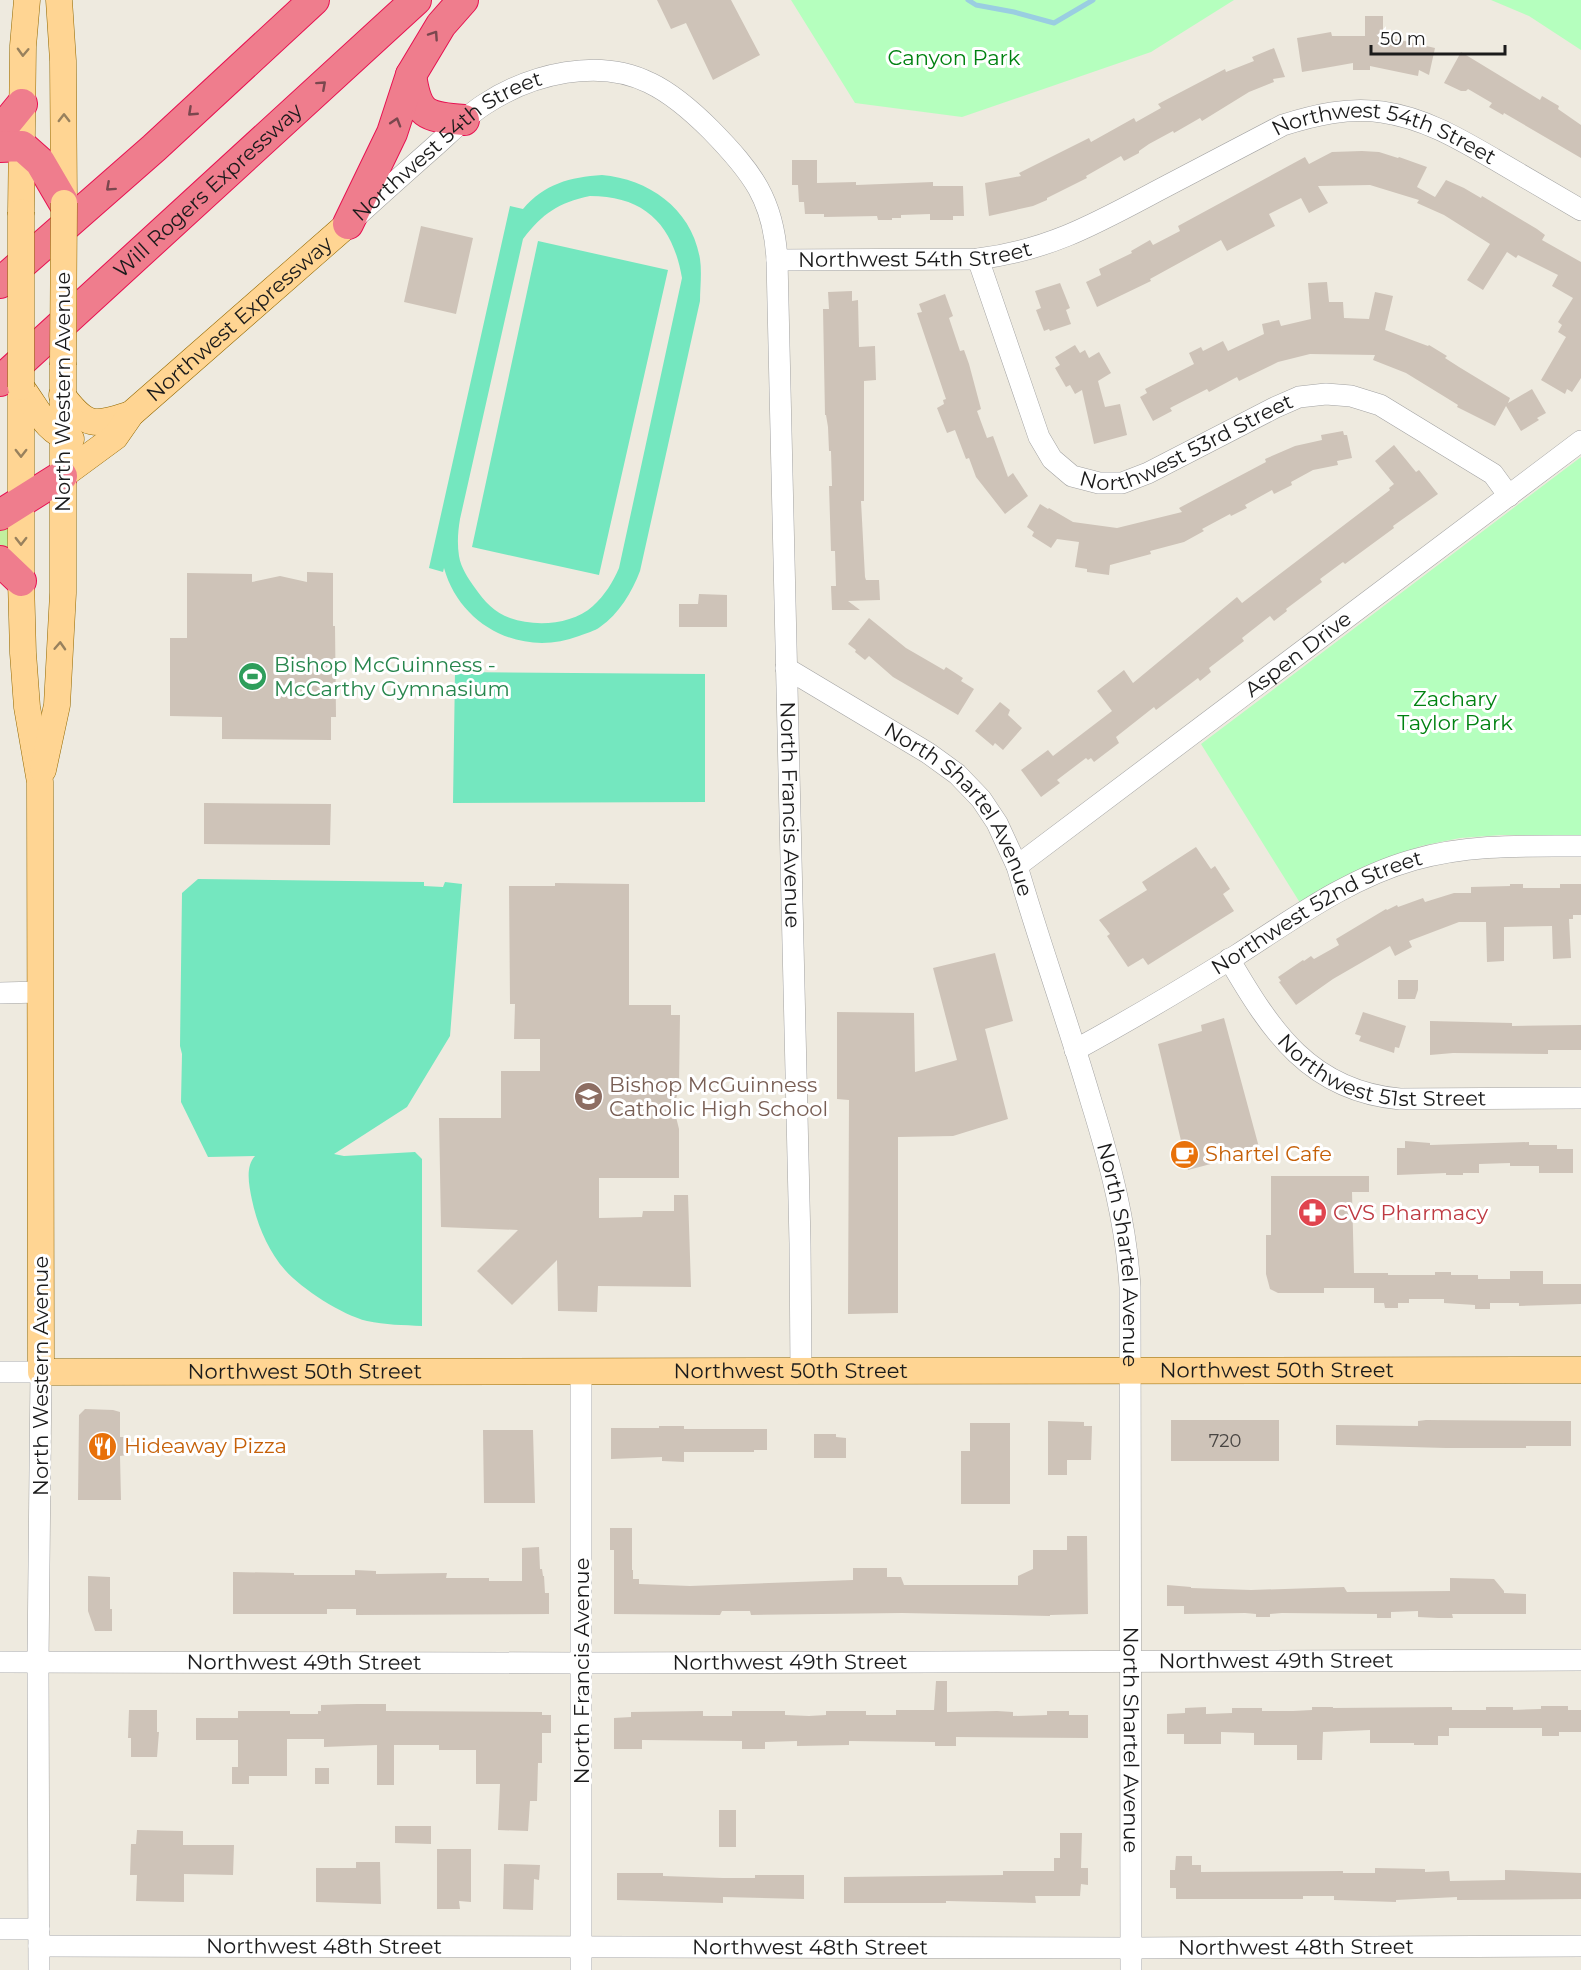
<svg xmlns="http://www.w3.org/2000/svg" width="1581" height="1970" font-family="Montserrat,sans-serif">
  <rect width="100%" height="100%" fill="#eeeadf"/>
  <!-- grass -->
  <path fill="#c2ef9e" d="M9 518 7 557 0 553V523Z"/>
  <!-- park -->
  <path fill="#b5ffbe" d="M791 0H1234L1151 52 962 117 855 103Z
    M1491 0H1581V50L1529 16Z
    M1581 457V835H1502L1460 838 1421 846 1351 874 1302 906 1201 744Z"/>
  <!-- pitch -->
  <path fill="#74e7bf" fill-rule="evenodd" d="M602 175C649 179 692 209 700 259 702 273 700 288 700 301L640 571C632 592 619 614 600 627 595 631 586 633 579 636 522 658 460 626 444 568L443 572 429 568 510 206 523 209C544 184 570 177 602 175ZM590 196C645 196 673 225 682 278L619 568C613 582 605 595 593 606 572 625 535 627 510 618 495 613 484 601 475 588 468 578 461 568 459 556 457 543 458 531 460 519L523 239C543 213 558 203 590 196Z
    M538 241 668 270 599 575 472 547Z
    M455 672 705 674V802L453 803Z
    M198 879 424 882V886L443 887 445 882 462 884 450 1036 407 1107 334 1154 344 1156 415 1152 422 1159V1326C404 1325 385 1325 367 1321 342 1315 302 1289 285 1270 268 1251 257 1224 252 1200 249 1185 245 1167 255 1156L208 1157 181 1102 182 1054 180 1046 182 893Z"/>
  <g fill="none" stroke-linecap="round" stroke-linejoin="round">
    <!-- stream -->
    <path stroke="#9acee1" stroke-width="5" d="M968 0 976 5 1014 12 1054 23 1093 0"/>
  </g>
  <!-- building -->
  <path fill="#cec3b8" d="M657 0H731L760 55 713 80 686 23 671 29Z
    M1365 16H1383V36L1435 48 1429 75 1419 70 1418 76 1370 66V70H1353V63L1302 72 1297 38 1331 32 1332 36H1365Z
    M1274 48 1285 77 1273 79 1274 82 1249 92 1202 121 1200 118 1174 133 1173 131 1149 144 1139 151V153L1124 161 1121 156 1086 176 1087 178 1047 198V200L1033 206 989 216 985 183 1021 176 1019 173 1089 138 1091 142 1134 118 1136 122 1161 108 1158 104 1225 69 1226 72 1254 61 1252 57Z
    M1461 52 1540 100 1542 96 1559 106 1558 109 1581 125V158L1504 113 1503 115 1489 107 1492 103 1468 89 1466 91H1461L1444 83Z
    M1362 151 1379 152 1398 158 1399 157 1427 167 1417 187 1435 197 1446 180 1464 188 1481 198 1482 196 1537 229 1545 235 1542 240 1581 262V378L1572 392 1567 389 1565 394 1541 380 1566 337 1558 332 1562 325 1558 322 1573 298 1552 286 1558 275 1518 255 1516 258 1507 252 1483 290 1467 280 1490 244 1444 215 1417 203 1419 200 1370 185 1318 186 1328 203 1309 213 1301 198 1269 214 1275 226 1227 251 1221 240 1150 279 1151 281 1097 307 1086 282 1101 275 1099 269 1132 253 1131 251 1150 240 1153 245 1180 231 1178 226 1305 157 1309 164 1332 152Z
    M792 160H817V183L856 182V185L933 182V186H963L964 216H953V220H930V214L901 215V218H892V220H878L877 216 824 217V214H805L804 202H799L798 185H792Z
    M421 226 473 238 456 314 404 302Z
    M1327 282 1329 302H1343L1344 318 1369 319 1375 292 1393 296 1385 330 1428 346 1429 345 1447 356 1445 358 1459 367 1510 398 1508 403 1532 389 1546 413 1537 418 1539 420 1521 431 1506 406 1495 426 1457 407 1458 405 1450 400 1406 373 1373 360 1375 355 1310 354 1278 362 1239 381 1237 377 1209 392 1207 389 1170 408 1172 411 1153 421 1140 397 1147 393 1145 389 1194 364 1189 353 1201 347 1203 351 1223 341 1228 351 1264 334 1262 324 1279 320 1281 326 1311 319 1308 283Z
    M1060 283 1070 308 1066 310 1071 324 1050 331 1049 329 1044 331 1036 310 1041 308 1035 291Z
    M852 291V301L858 300 859 347 875 346 876 380 864 381V501H861L865 577 866 580H879L880 600 848 601 860 610H832L831 586H836L835 551H831L829 486H832L831 451H829L828 427 826 415H825L823 309H829L828 292Z
    M945 294 953 316 949 318 960 351 964 350 969 364 981 409 977 411 987 438 993 436 1008 477 1013 473 1028 496 1005 514 976 477 969 458 966 459 955 430 947 433 937 408 944 404 943 400 946 399 917 313 922 312 919 304Z
    M1075 345 1080 353 1085 350 1089 358 1099 352 1111 373 1098 381 1105 407 1120 404 1127 435 1094 444 1082 390 1075 394 1070 385 1066 387 1055 368 1060 365 1055 357Z
    M1343 431 1344 435H1347L1352 458 1337 461 1338 465 1313 470 1291 482 1292 485 1274 494 1272 490 1245 505 1247 508 1231 516 1230 514 1202 529 1204 531 1184 542 1150 551 1151 554 1110 565 1109 575 1087 572V569L1075 567 1079 542 1057 539 1051 548 1032 536 1034 532 1027 527 1040 504 1048 509 1049 508 1073 522 1117 528 1182 512 1179 508 1266 462 1265 459 1295 446 1322 440 1321 435Z
    M1394 445 1416 472 1419 470 1438 494 1393 526 1394 528 1345 564 1343 562 1320 579 1322 582 1286 609 1287 611 1274 621 1270 616 1242 638 1244 641 1209 668 1211 672 1200 681 1198 678 1156 710 1154 707 1116 737 1119 743 1094 762 1091 758 1088 760 1086 758 1057 780 1060 783 1041 797 1021 770 1048 750 1053 756 1112 711 1097 691 1124 670 1133 683 1237 597 1242 603 1390 490 1389 488 1394 484 1375 461Z
    M307 572 333 573V626H335L336 717H331V740L222 739V717L170 716V638H187V573L252 574V582L280 576 307 582Z
    M699 594 727 595V627H679V604H698Z
    M869 618 906 648 944 670 946 667 963 678 961 681 974 689 958 715 893 677 869 656 865 660 855 652 856 650 848 644Z
    M1000 702 1010 710 1008 715 1022 728 1003 750 995 743 993 746 975 731Z
    M204 803 331 804 330 845 204 844Z
    M1196 847 1211 869 1215 866 1230 889 1223 894 1234 911 1148 965 1143 958 1128 967 1107 936 1110 934 1099 920 1147 890 1142 882Z
    M555 883 629 884V1005H671V1015H680L679 1086 674 1109 679 1129V1178H599V1218L642 1217 643 1211H674V1195H688L691 1287 598 1286 597 1312 558 1311 557 1260 512 1305 477 1271 518 1230 441 1227 439 1118H501V1071H540V1039H514L515 1004H510L509 886H555Z
    M1510 884H1523V888H1560V884H1581V915H1573V919H1569L1571 958 1553 959 1552 926 1504 927V961L1487 962 1486 922H1459L1409 941 1412 947 1395 956 1390 946 1333 979 1296 1005 1279 982 1281 981 1278 977 1303 960 1304 961 1311 956 1314 959 1339 945 1336 939 1386 909 1387 910 1397 905 1398 907 1423 898 1425 902 1454 893H1471V887L1510 886Z
    M995 953 1013 1021 985 1029 1008 1119 953 1136 898 1137V1313L848 1314 849 1100 837 1099V1012L914 1013 915 1072 957 1060 933 968Z
    M1398 980H1418V990L1415 999H1398Z
    M1363 1012 1406 1026 1399 1048 1395 1047 1394 1053 1359 1041 1361 1036 1355 1034Z
    M1224 1018 1260 1151 1188 1170 1158 1044 1202 1031 1201 1025Z
    M1430 1021 1512 1023V1026L1581 1025V1050H1548V1054L1453 1053 1430 1055Z
    M1405 1141 1430 1143V1145L1529 1142V1145H1557V1149H1573V1173H1539V1166H1510V1163L1479 1164V1173H1463V1175H1446V1173L1397 1175V1148H1405Z
    M1271 1176H1369V1192H1352L1354 1273H1388V1275H1435V1272H1451V1275H1478V1279H1510V1271H1543V1284H1581V1304L1519 1306V1303H1490V1309H1475V1305L1444 1303V1299H1409V1303H1398V1308H1385L1384 1303H1374V1288H1324V1293H1278L1270 1289 1266 1274V1235H1271Z
    M85 1409 113 1410 120 1412V1437H127V1455L120 1456 121 1500H78L79 1415Z
    M1171 1420H1279V1461H1171Z
    M1426 1420 1571 1421V1446H1526V1448H1446L1336 1445V1425L1418 1426V1421Z
    M1048 1421 1084 1422V1426H1092L1091 1460H1067V1475H1048Z
    M970 1423H1010V1504H961V1451H970Z
    M659 1426H684V1429H767V1450H754V1452H684V1462L662 1461V1457L611 1459V1428H659Z
    M483 1430H533L535 1503H484Z
    M814 1434H836V1437L846 1438V1458H814Z
    M610 1528H632V1570H633V1579H639V1584L690 1586 853 1580V1568H887V1577H901L904 1585H1018V1576L1033 1569V1550H1067V1536H1087L1088 1614 1050 1615V1616L902 1613 751 1615 750 1611H722L720 1615 614 1614V1550H610Z
    M539 1547 540 1569H542L543 1576H544L545 1593H549V1614L356 1615V1609H327V1614H233V1572L294 1573V1575H355V1570L376 1571V1574L447 1573 446 1578H489V1581H522V1548Z
    M88 1576 110 1577V1609H112V1631H95L88 1611Z
    M1450 1578 1494 1579 1504 1591V1593L1526 1594V1614H1452L1453 1618H1438L1418 1617V1611L1391 1612V1618H1377V1614L1282 1613 1270 1614V1617H1256V1614L1245 1613 1184 1614V1606H1167V1585L1191 1587V1588L1251 1590 1344 1587 1347 1592 1450 1591Z
    M936 1681H947V1712L997 1711 1013 1712V1716L1047 1715V1711H1069V1715H1088V1738L956 1737V1746H935V1742L849 1741V1745L797 1746V1741L765 1742V1749H742V1741L642 1740V1749H614V1718L631 1717V1712L703 1711V1716H732V1711H785V1715L809 1716 826 1715V1711H866V1715H896V1710H934Z
    M357 1704H386V1711L542 1712V1715H551V1733H542V1763H538L537 1801H530L528 1831 498 1830 500 1784H476V1750H439V1745H394V1785H377V1745L324 1747V1739H287V1776H249V1784H232V1767H238V1740H196V1718H238V1711H290V1714H318V1711H321V1705Z
    M1541 1706H1568V1710H1581V1732H1559V1736H1542V1728H1449V1736H1438V1745H1414V1743H1370V1730L1323 1732 1322 1760H1297V1745H1254V1733L1221 1732V1744H1184V1734H1167V1714L1185 1713V1708L1206 1707V1714L1232 1713V1708H1262V1711H1293L1312 1710V1707H1333V1708L1452 1707V1710H1486V1707H1513V1710L1541 1709Z
    M129 1710H157V1732H159L157 1757H131V1738H128Z
    M315 1768H329V1784H315Z
    M719 1810H736V1847H719Z
    M395 1826H431V1844L395 1843Z
    M137 1830 183 1831V1845H234L233 1875 184 1874V1902L136 1901 137 1875H130L131 1844H136Z
    M1060 1833H1082L1081 1868H1088V1885L1081 1884 1080 1896H1035L1036 1903 946 1901V1903H844V1877L1003 1875V1871H1054V1858H1060Z
    M437 1849H471V1902L459 1901 460 1909H437Z
    M1176 1856H1192V1865H1201V1872L1343 1871V1873H1375V1868L1425 1869V1872L1449 1871 1450 1881 1505 1880V1870L1581 1873V1899L1457 1900V1897L1396 1900V1902L1334 1900V1896H1303V1899H1176V1888H1170V1870H1175Z
    M356 1862H380L381 1904 316 1902V1868H356Z
    M504 1864 540 1865 539 1880 534 1879 533 1910 503 1909Z
    M617 1873H663V1876L723 1878H755V1875H804V1899L723 1897V1903L617 1900Z"/>
  <g fill="none" stroke-linecap="round" stroke-linejoin="round">
    <defs>
      <g id="minor">
        <path id="s1" d="M355 218C381 194 407 171 433 148 450 133 466 116 485 104 531 74 599 57 650 83 673 94 693 112 711 130 752 172 774 200 777 260L978 259C1049 250 1095 224 1157 191 1199 169 1241 147 1283 125 1315 115 1348 107 1382 112 1424 118 1458 138 1494 159 1523 176 1552 193 1581 210"/>
        <path id="s2" d="M978 259 1039 437 1052 459 1072 476 1099 483H1122L1148 473 1274 408 1299 397 1326 394 1351 396 1380 405 1493 474 1509 496"/>
        <path id="s3" d="M777 260 800 1243 801 1371"/>
        <path id="s4" d="M786 668 928 753 957 774 981 799 997 823 1017 866C1040 945 1068 1022 1091 1101 1110 1162 1126 1223 1130 1287L1131 1970"/>
        <path id="s5" d="M1017 866 1581 441"/>
        <path id="s6" d="M1229 959C1271 1031 1310 1091 1400 1099L1581 1098"/>
        <path d="M0 993 40 992"/>
        <path id="s7" d="M1075 1050C1130 1020 1184 988 1237 955 1293 919 1349 878 1413 860 1468 844 1524 846 1581 846"/>
        <path d="M0 1372H41L38 1662 39 1970"/>
        <path d="M581 1372V1970"/>
        <path id="s8" d="M0 1662 582 1663 1581 1660"/>
        <path d="M0 1929H39"/>
        <path id="s9" d="M39 1946 1131 1948 1581 1946"/>
      </g>
      <g id="major">
        <path d="M59 0 63 61 64 203"/>
        <path d="M21 212 23 46 27 0"/>
        <path id="s10" d="M21 387V581L23 653 27 707 40 782 41 1372 1581 1370"/>
        <path d="M21 387C37 407 45 432 71 439"/>
        <path d="M62 395C87 428 93 426 131 414"/>
        <path id="s11" d="M62 476 115 437 131 414 348 224"/>
        <path d="M43 770 57 705 63 593V365"/>
      </g>
      <g id="highway">
        <path d="M411 75C417 115 425 117 464 120"/>
        <path d="M0 131 22 104"/>
        <path d="M0 147 22 146 40 162 64 203"/>
        <path d="M348 224 392 133 411 75 441 25 463 0"/>
        <path d="M0 283 154 148 314 0"/>
        <path id="s12" d="M0 381 416 0"/>
        <path d="M0 515 62 476"/>
        <path d="M0 561 21 581"/>
      </g>
    </defs>
    <!-- minor casing -->
    <use href="#minor" stroke="#a2a2a2" stroke-width="22"/>
    <!-- major casing -->
    <use href="#major" stroke="#926800" stroke-width="27"/>
    <!-- highway casing -->
    <use href="#highway" stroke="#e71151" stroke-width="32"/>
    <!-- minor -->
    <use href="#minor" stroke="#fff" stroke-width="21"/>
    <!-- major -->
    <use href="#major" stroke="#ffd593" stroke-width="26"/>
    <!-- highway -->
    <use href="#highway" stroke="#ef7d8d" stroke-width="30"/>
    <defs>
      <path id="major-bridge" d="M21 212V387
        M63 365 64 203"/>
    </defs>
    <!-- major-bridge casing -->
    <use href="#major-bridge" stroke="#926800" stroke-width="27" stroke-linecap="butt"/>
    <!-- major-bridge -->
    <use href="#major-bridge" stroke="#ffd593" stroke-width="26"/>
  </g>
  <!-- one-way arrows -->
  <defs><path id="oneway-chevron" d="M-2-3.5L2.5 0L-2 3.5" fill="none" stroke-width="1.6" stroke-linecap="round" stroke-linejoin="round" transform="scale(1.5)"/></defs>
  <g stroke="#7a474e">
    <use href="#oneway-chevron" transform="translate(434 35) rotate(-56)"/>
    <use href="#oneway-chevron" transform="translate(322 85) rotate(-42)"/>
    <use href="#oneway-chevron" transform="translate(192 112) rotate(137)"/>
    <use href="#oneway-chevron" transform="translate(396 122) rotate(-73)"/>
    <use href="#oneway-chevron" transform="translate(110 187) rotate(138)"/>
  </g>
  <g stroke="#98815d">
    <use href="#oneway-chevron" transform="translate(23 52) rotate(92)"/>
    <use href="#oneway-chevron" transform="translate(64 118) rotate(-90)"/>
    <use href="#oneway-chevron" transform="translate(21 453) rotate(90)"/>
    <use href="#oneway-chevron" transform="translate(21 541) rotate(90)"/>
    <use href="#oneway-chevron" transform="translate(60 646) rotate(-87)"/>
  </g>
  <!-- icons -->
  <defs>
    <symbol id="stadium-disc" viewBox="-11 -11 22 22"><circle r="9.5" fill="#2e9e5b" stroke="#fff"/><path d="M0-5a6.5 5 0 1 0 0 10a6.5 5 0 1 0 0-10ZM-3.5-1.8h7v3.6h-7Z" fill="#fff"/></symbol>
    <symbol id="school-disc" viewBox="-11 -11 22 22"><circle r="9.5" fill="#8d6e63" stroke="#fff"/><path d="M0-5L7-2L0 1L-7-2ZM-4 1L0 2.5L4 1V4Q0 6-4 4Z" fill="#fff"/></symbol>
    <symbol id="cafe-disc" viewBox="-11 -11 22 22"><circle r="9.5" fill="#e8710a" stroke="#fff"/><path d="M-5.5-4.5H6V0H3Q3 3.5 0 3.5H-2.5Q-5.5 3.5-5.5 0ZM3-3.2v2h1.7v-2ZM-6 4.5H4V6H-6Z" fill="#fff"/></symbol>
    <symbol id="pharmacy-disc" viewBox="-11 -11 22 22"><circle r="9.5" fill="#e0444e" stroke="#fff"/><path d="M-2-6h4v4h4v4h-4v4h-4v-4h-4v-4h4Z" fill="#fff"/></symbol>
    <symbol id="restaurant-disc" viewBox="-11 -11 22 22"><circle r="9.5" fill="#e8710a" stroke="#fff"/><path d="M-5-6h1v4h1v-4h1v4h1v-4h1v5L-1.5 .5V6h-2V.5L-5-1ZM5-6V6H3V1.5H1.5Q1.5-4 5-6Z" fill="#fff"/></symbol>
  </defs>
  <g fill-rule="evenodd">
    <use href="#stadium-disc" x="236" y="660" width="33" height="33"/>
    <use href="#school-disc" x="572" y="1080" width="33" height="33"/>
    <use href="#cafe-disc" x="1168" y="1138" width="33" height="33"/>
    <use href="#pharmacy-disc" x="1296" y="1196" width="33" height="33"/>
    <use href="#restaurant-disc" x="86" y="1430" width="33" height="33"/>
  </g>
  <g text-anchor="middle" stroke-width="6" stroke-linejoin="round" paint-order="stroke">
    <!-- number labels -->
    <g font-size="18" fill="#484542">
      <text x="1225" y="1447">720</text>
    </g>
    <!-- park labels -->
    <g font-size="21" fill="#008211" stroke="#fff">
      <text x="954" y="65">Canyon Park</text>
      <text x="1455" y="706">Zachary<tspan x="1455" dy="24">Taylor Park</tspan></text>
    </g>
    <!-- street labels -->
    <g font-size="21" fill="#1b1b1b" stroke="#fff">
      <text dy="7" stroke="none"><textPath href="#s1" startOffset="118">Northwest 54th Street</textPath></text>
      <text dy="7" stroke="none"><textPath href="#s1" startOffset="1216">Northwest 54th Street</textPath></text>
      <text dy="7" stroke="none"><textPath href="#s12" startOffset="282">Will Rogers Expressway</textPath></text>
      <text dy="7" stroke="none"><textPath href="#s1" startOffset="712">Northwest 54th Street</textPath></text>
      <text dy="7" stroke="none"><textPath href="#s11" startOffset="238">Northwest Expressway</textPath></text>
      <text transform="translate(63 392) rotate(-90)" y="7">North Western Avenue</text>
      <text dy="7" stroke="none"><textPath href="#s2" startOffset="364">Northwest 53rd Street</textPath></text>
      <text dy="7" stroke="none"><textPath href="#s5" startOffset="352">Aspen Drive</textPath></text>
      <text dy="7" stroke="none"><textPath href="#s4" startOffset="230">North Shartel Avenue</textPath></text>
      <text dy="7" stroke="none"><textPath href="#s3" startOffset="555">North Francis Avenue</textPath></text>
      <text dy="7" stroke="none"><textPath href="#s7" startOffset="279">Northwest 52nd Street</textPath></text>
      <text dy="7" stroke="none"><textPath href="#s6" startOffset="206">Northwest 51st Street</textPath></text>
      <text dy="7" stroke="none"><textPath href="#s4" startOffset="716">North Shartel Avenue</textPath></text>
      <text dy="7" stroke="none"><textPath href="#s10" startOffset="1736">Northwest 50th Street</textPath></text>
      <text dy="7" stroke="none"><textPath href="#s10" startOffset="2222">Northwest 50th Street</textPath></text>
      <text dy="7" stroke="none"><textPath href="#s10" startOffset="1250">Northwest 50th Street</textPath></text>
      <text transform="translate(41 1376) rotate(-90)" y="7">North Western Avenue</text>
      <text dy="7" stroke="none"><textPath href="#s8" startOffset="1276">Northwest 49th Street</textPath></text>
      <text dy="7" stroke="none"><textPath href="#s8" startOffset="304">Northwest 49th Street</textPath></text>
      <text dy="7" stroke="none"><textPath href="#s8" startOffset="790">Northwest 49th Street</textPath></text>
      <text transform="translate(582 1671) rotate(-90)" y="7">North Francis Avenue</text>
      <text dy="7" stroke="none"><textPath href="#s4" startOffset="1202">North Shartel Avenue</textPath></text>
      <text dy="7" stroke="none"><textPath href="#s9" startOffset="285">Northwest 48th Street</textPath></text>
      <text dy="7" stroke="none"><textPath href="#s9" startOffset="771">Northwest 48th Street</textPath></text>
      <text dy="7" stroke="none"><textPath href="#s9" startOffset="1257">Northwest 48th Street</textPath></text>
    </g>
    <!-- leisure labels -->
    <g font-size="21" fill="#27864d" stroke="#fff" text-anchor="start">
      <text x="274" y="672">Bishop McGuinness -<tspan x="274" dy="24">McCarthy Gymnasium</tspan></text>
    </g>
    <!-- education labels -->
    <g font-size="21" fill="#785e54" stroke="#fff" text-anchor="start">
      <text x="609" y="1092">Bishop McGuinness<tspan x="609" dy="24">Catholic High School</tspan></text>
    </g>
    <!-- food labels -->
    <g font-size="21" fill="#c56008" stroke="#fff" text-anchor="start">
      <text x="1205" y="1161">Shartel Cafe</text>
      <text x="124" y="1453">Hideaway Pizza</text>
    </g>
    <!-- health labels -->
    <g font-size="21" fill="#be3a42" stroke="#fff" text-anchor="start">
      <text x="1333" y="1220">CVS Pharmacy</text>
    </g>
  </g>
  <!-- scale -->
  <path d="M1371 45v9h134v-9" fill="none" stroke="#1b1b1b" stroke-width="3"/>
  <text x="1380" y="45" font-size="18" fill="#1b1b1b" stroke="#ffffff" stroke-width="4.5" paint-order="stroke">50 m</text>
</svg>
